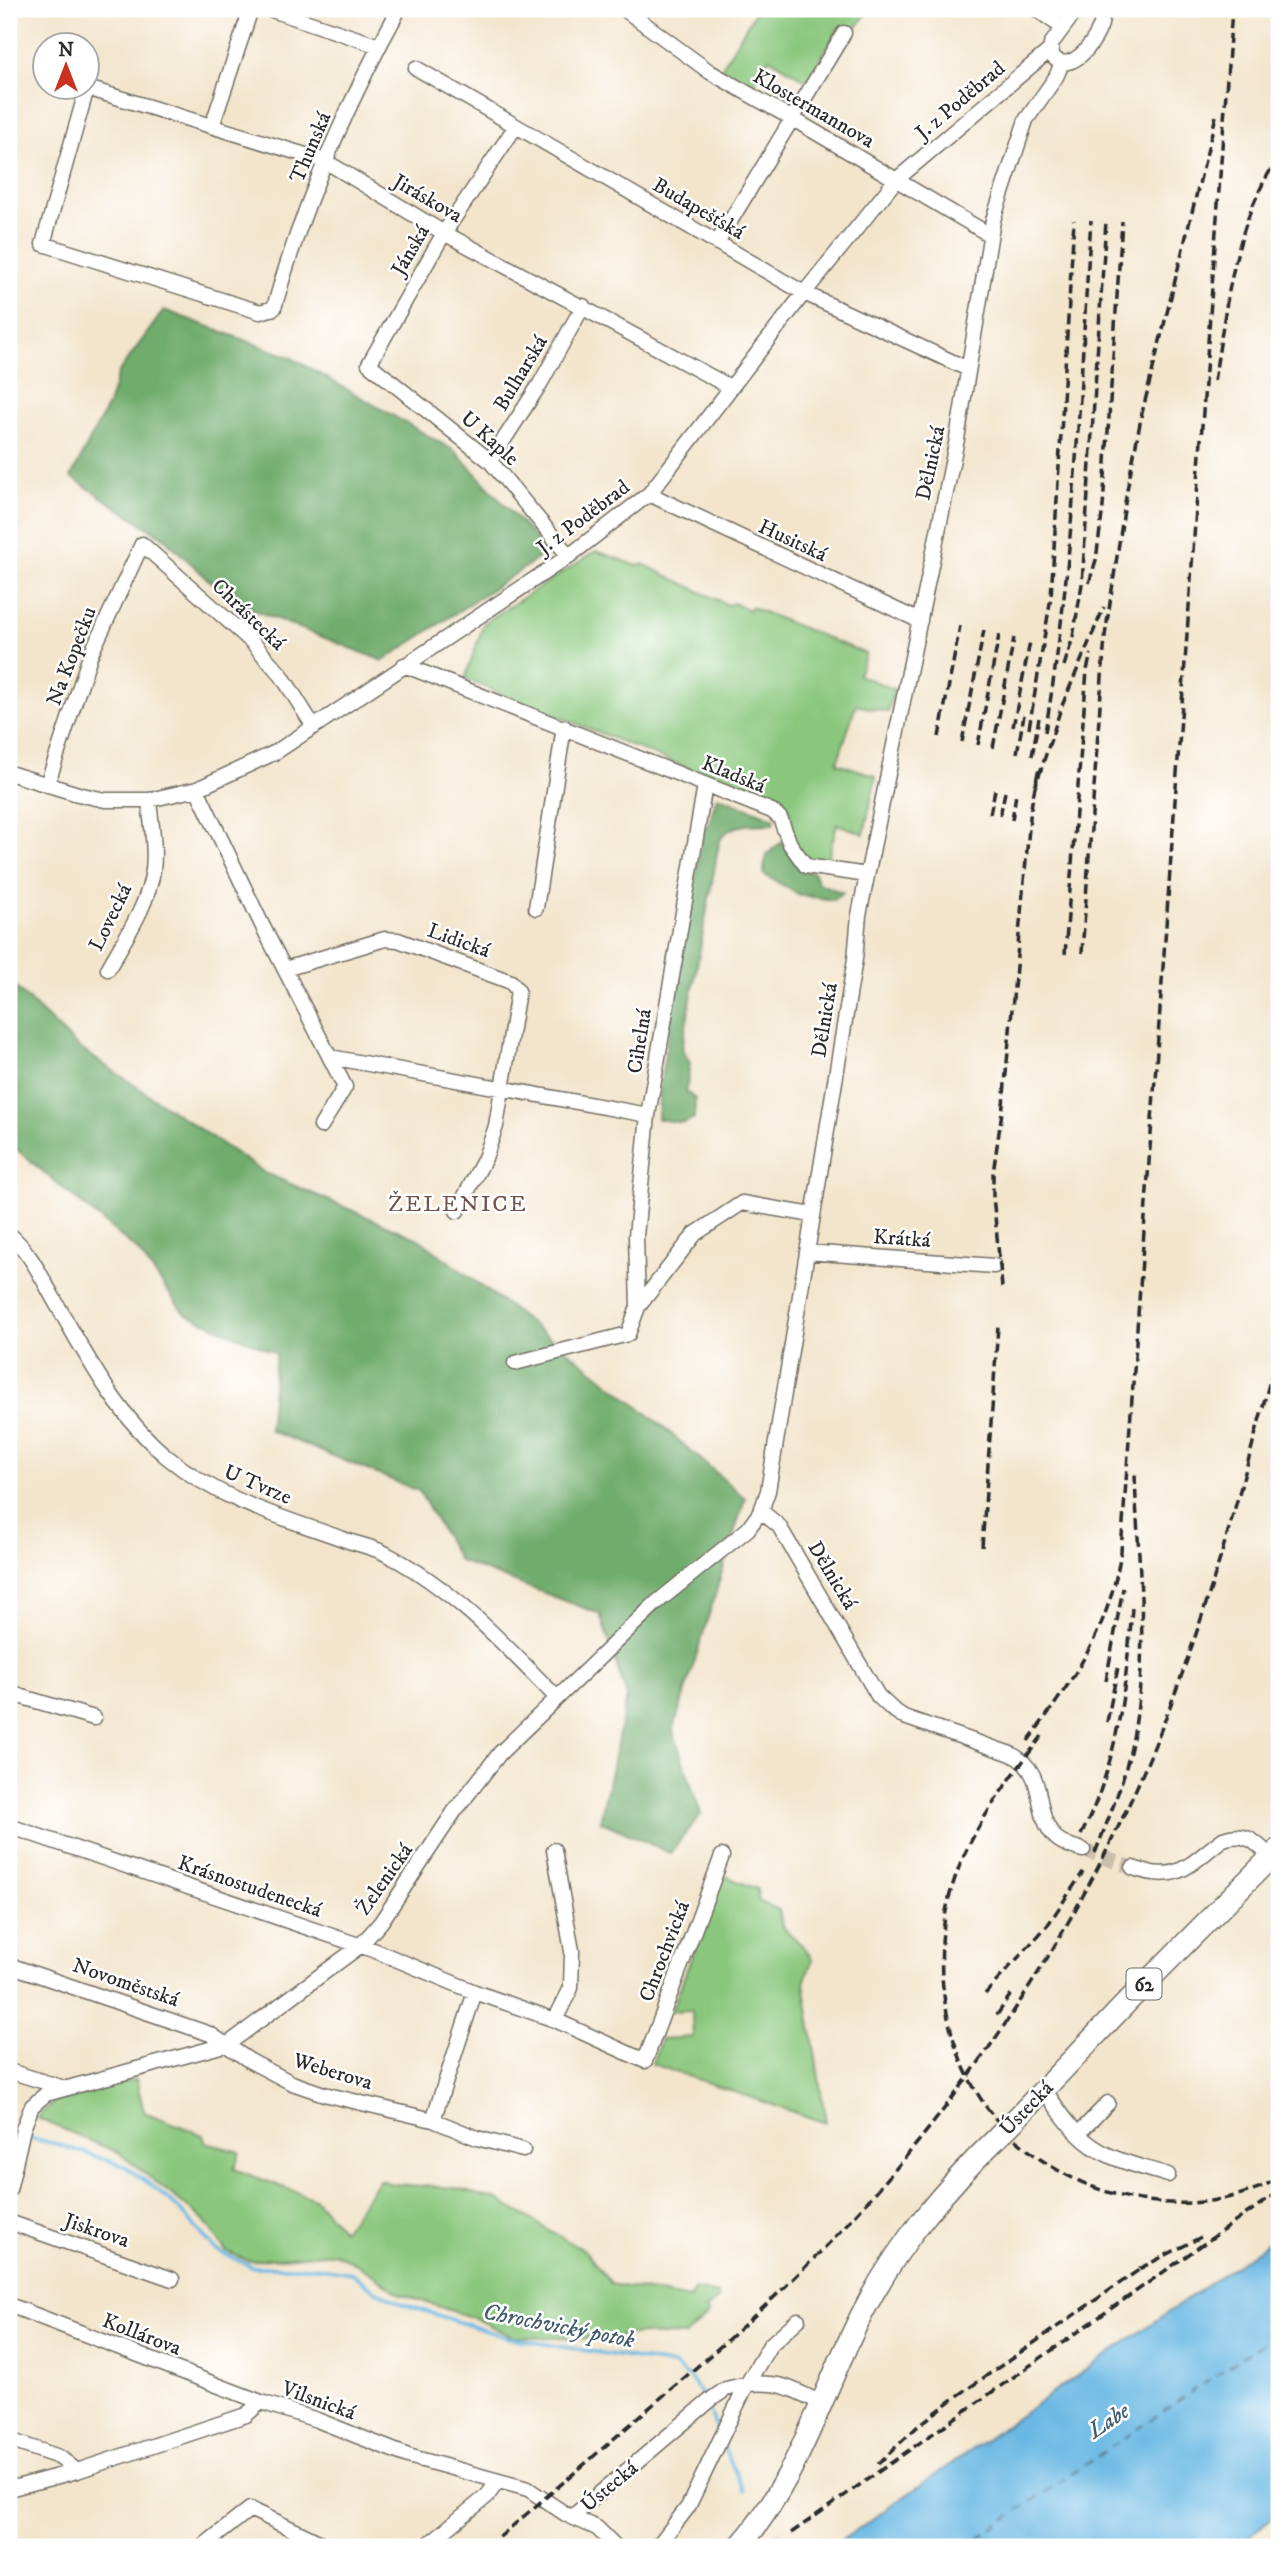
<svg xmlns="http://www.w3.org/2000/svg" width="1288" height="2556" font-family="'IM FELL DW Pica',serif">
  <rect width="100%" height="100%" fill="#fff"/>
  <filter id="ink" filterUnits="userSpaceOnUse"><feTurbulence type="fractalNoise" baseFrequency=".0143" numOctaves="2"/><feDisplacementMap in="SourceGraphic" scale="14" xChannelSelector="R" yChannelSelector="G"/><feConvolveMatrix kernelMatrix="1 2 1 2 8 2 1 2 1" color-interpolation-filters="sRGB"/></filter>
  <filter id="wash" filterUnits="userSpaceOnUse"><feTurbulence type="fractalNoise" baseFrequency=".00686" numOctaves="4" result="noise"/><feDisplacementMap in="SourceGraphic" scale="28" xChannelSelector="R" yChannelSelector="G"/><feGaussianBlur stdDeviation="1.57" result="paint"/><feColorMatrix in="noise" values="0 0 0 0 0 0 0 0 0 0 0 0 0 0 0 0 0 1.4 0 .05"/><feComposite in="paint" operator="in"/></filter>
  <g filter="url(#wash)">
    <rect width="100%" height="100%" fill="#f3e5cc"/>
    <!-- green -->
    <path fill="#8ac77d" stroke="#5a7954" stroke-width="2" d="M757 9H869L854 32 840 26 807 81 769 58 753 86 732 80 719 72Z
      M596 551 638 566 643 564 728 605 733 603 749 610 751 607 866 654 858 675 894 689 888 712 856 705 837 763 876 776 864 834 837 824 826 865C790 852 791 846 789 809L465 679 484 623Z
      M722 1875 757 1889 758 1901 779 1910 782 1926 806 1949 812 1960 804 1983 826 2123 652 2064 661 2039 693 2037 692 2011 671 2012Z
      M136 2079 144 2112 203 2135 206 2143 240 2152 234 2169 315 2199 343 2231 379 2180 392 2184 453 2188 498 2200 586 2252 611 2284 691 2299 694 2289 718 2294V2299L706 2309 709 2314 685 2336 641 2334 595 2339 513 2337 477 2319 400 2294 357 2264 334 2253 248 2261 226 2251 204 2220 119 2153 37 2118 55 2101Z"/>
    <!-- forest -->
    <path fill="#6fac6c" stroke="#4d6c4c" stroke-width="2" d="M164 310 290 357 455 451 548 552 383 661 231 601 164 538 71 477 108 405 118 373Z
      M717 796 774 818 773 824C753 825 727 821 719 843L682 1049 690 1063 686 1092 695 1099 694 1118 683 1123 658 1119 660 1083 704 827 708 826Z
      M782 842 801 871 813 872 818 883 843 893 833 900 800 895 763 874 767 854Z
      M9 981 78 1047 265 1173 419 1239 594 1371 661 1425 745 1498 673 1731 701 1814 670 1853 600 1821 627 1697 600 1614 459 1561 419 1491 269 1430 276 1353 184 1313 137 1250 9 1143Z"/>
    <!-- water -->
    <path fill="#69b8e3" stroke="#4a7287" stroke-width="2" d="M1279 2235V2511L1238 2547H832Z"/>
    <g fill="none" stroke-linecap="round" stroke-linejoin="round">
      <!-- stream -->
      <path stroke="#69b8e3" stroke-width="3.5" d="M24 2137 57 2144 124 2166 151 2185 179 2209 216 2250 252 2267H315L352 2273 373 2289 403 2304 509 2338 674 2365 690 2378 706 2400
        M709 2407 718 2436
        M723 2446 744 2491
        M779 2533 784 2547"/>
      <!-- ferry -->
      <path stroke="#415c6b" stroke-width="2" stroke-dasharray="9 7" stroke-linecap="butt" d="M965 2547 1279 2332"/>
    </g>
  </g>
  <g filter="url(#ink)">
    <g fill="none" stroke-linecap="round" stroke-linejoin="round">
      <!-- minor-tunnel -->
      <path stroke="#cbc0ac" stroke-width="14" stroke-dasharray="14 7" stroke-linecap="butt" d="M1083 1850 1133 1868"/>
      <defs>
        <path id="minor" d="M269 9 379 46
          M399 9C347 104 303 204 274 308L260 312 43 244 87 88 325 161 444 233 730 387
          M624 9 710 72 793 119 990 235
          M1036 9 1062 27
          M1077 9 1051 44 1052 56C1072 79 1102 34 1102 18L1096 9
          M1062 63 1056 77 1026 120 993 220 957 439 859 915 855 959 768 1491 761 1511 779 1526 878 1696 892 1709 904 1717 1011 1754C1049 1773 1032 1811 1054 1836 1061 1844 1073 1847 1083 1850
          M416 68 804 293 968 369
          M212 126 251 9
          M516 126 444 233 369 364 490 461 569 556
          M717 243 844 33
          M490 461 540 384 583 306
          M649 494 920 621
          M404 665 772 811 780 818 790 844 806 866 867 875
          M9 773 78 794 105 800H149L197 789 276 752 569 556 649 494 804 293 896 180 1050 50
          M47 785 90 656 142 544 252 642 282 676 314 727
          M197 789 262 925 345 1087 321 1126
          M536 908 564 727
          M108 969C125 938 148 906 153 870 156 847 151 823 149 800
          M285 969 385 939 398 940 511 982 518 991 496 1126 485 1158 457 1211
          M330 1057 648 1115
          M9 1234C32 1253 44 1283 59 1308 89 1361 119 1417 167 1457 221 1501 279 1516 343 1539 358 1545 375 1547 388 1555 454 1589 506 1646 557 1698
          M807 1252 994 1266
          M638 1307 636 1236 648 1115 705 785
          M515 1363 628 1334 638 1307 695 1234 742 1203 813 1215
          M9 1693 94 1718
          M9 1826 376 1951 475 1992 555 2020 645 2061 722 1856
          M554 1850 572 1951 571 1988 555 2020
          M1133 1868C1179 1884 1188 1865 1223 1839 1245 1831 1256 1842 1271 1857
          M9 1965 210 2034 250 2061 292 2083 324 2094 433 2120 477 2138 523 2150
          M9 2071 64 2088
          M1044 2090C1055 2104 1065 2121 1078 2134 1102 2159 1136 2165 1168 2175
          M433 2120 475 1992
          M1078 2134 1108 2103
          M9 2190 23 2129 32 2106 46 2094 228 2044 360 1946 381 1922 454 1812 500 1753 656 1603 748 1529 761 1511
          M9 2222 172 2279
          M9 2305 261 2402
          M9 2440 59 2457 77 2471
          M9 2489 77 2471 246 2415 261 2402 317 2420 408 2456 528 2489 567 2515 597 2528 616 2547
          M573 2516 713 2398 726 2389 747 2384 770 2345 798 2320
          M202 2547 250 2509 329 2547
          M425 2547 487 2496 498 2481
          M657 2547 688 2507 747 2384C782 2381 792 2389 823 2404"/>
        <path id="primary" d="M1013 2122 1131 1998 1279 1849
          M739 2547C799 2479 822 2391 863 2312 898 2244 945 2188 1000 2135"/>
      </defs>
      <!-- minor casing -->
      <use href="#minor" stroke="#716c63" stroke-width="17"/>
      <!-- primary casing -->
      <use href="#primary" stroke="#716c63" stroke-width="24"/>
      <!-- minor -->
      <use href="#minor" stroke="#fff" stroke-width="14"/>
      <!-- primary -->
      <use href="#primary" stroke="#fff" stroke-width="21"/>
      <!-- rail -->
      <path stroke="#2b2b2b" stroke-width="3.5" stroke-dasharray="10 5" stroke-linecap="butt" d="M1214 381C1227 306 1234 221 1279 157
        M1089 583 1096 560 1103 507 1122 221
        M1064 666 1073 637 1082 584 1106 221
        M1013 727 1030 642
        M1029 728 1051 597 1074 220
        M1045 732C1075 563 1079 391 1091 220
        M939 737 960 626
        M962 742 984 630
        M978 745 999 635
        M993 748 1014 638
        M1017 753 1024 715
        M1032 756 1039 718
        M990 814 995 790
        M1000 816 1005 792
        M1012 820 1016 794
        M1082 953 1105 636 1127 490 1142 413 1217 112
        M1065 954 1087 670 1091 654
        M1002 1287 993 1196V1173L1003 1105 1031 807 1038 772 1036 785 1061 708 1104 607
        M982 1547 998 1326
        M1106 1681 1123 1588
        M1107 1722 1118 1667
        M1042 1736C1000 1792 957 1846 945 1917 933 1986 952 2073 1002 2126 1071 2200 1189 2228 1279 2178
        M1028 1741C1074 1678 1109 1631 1121 1551L1232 9
        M1081 1835C1118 1763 1126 1688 1132 1608
        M1095 1853C1108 1820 1122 1786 1130 1752 1151 1661 1138 1567 1135 1475
        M985 1994 1047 1926 1083 1872
        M997 2015 1011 1994
        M1139 2269 1201 2237
        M878 2464 918 2426 956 2397 1146 2265
        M791 2533 1279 2191
        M488 2547C544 2499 600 2451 656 2402 716 2351 775 2299 830 2242 972 2093 1089 1914 1164 1722 1212 1600 1245 1473 1279 1347"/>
      <defs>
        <path id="primary-bridge" d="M1000 2135 1013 2122"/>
      </defs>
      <!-- primary-bridge casing -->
      <use href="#primary-bridge" stroke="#716c63" stroke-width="24" stroke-linecap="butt"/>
      <!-- primary-bridge -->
      <use href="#primary-bridge" stroke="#fff" stroke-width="21"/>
    </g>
  </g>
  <g text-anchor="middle" stroke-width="5" stroke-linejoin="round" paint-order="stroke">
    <!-- shield labels -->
    <rect fill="#fff" stroke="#6b6b6b" stroke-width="2" x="1126.5" y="1968.5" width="35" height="31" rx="5"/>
    <g font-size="19" font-weight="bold" fill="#2b2b2b">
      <text x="1144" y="1991">62</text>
    </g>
    <!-- street labels -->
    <g font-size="21" fill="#2b2b2b" stroke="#fff">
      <text transform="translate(960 100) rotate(-40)" y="7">J. z Poděbrad</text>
      <text transform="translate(814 108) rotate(30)" y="7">Klostermannova</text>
      <text transform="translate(310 147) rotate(-67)" y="7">Thunská</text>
      <text transform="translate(428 198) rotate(30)" y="7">Jiráskova</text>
      <text transform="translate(699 208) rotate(30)" y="7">Budapešťská</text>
      <text transform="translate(410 250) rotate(-60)" y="7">Jánská</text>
      <text transform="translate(520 373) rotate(-59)" y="7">Bulharská</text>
      <text transform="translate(490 438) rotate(42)" y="7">U Kaple</text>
      <text transform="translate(930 463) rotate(-78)" y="7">Dělnická</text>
      <text transform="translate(583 517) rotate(-37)" y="7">J. z Poděbrad</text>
      <text transform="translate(793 540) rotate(25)" y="7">Husitská</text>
      <text transform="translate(249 614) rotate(44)" y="7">Chrástecká</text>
      <text transform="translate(71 656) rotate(-69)" y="7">Na Kopečku</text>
      <text transform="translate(734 774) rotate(22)" y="7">Kladská</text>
      <text transform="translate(110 917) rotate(-64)" y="7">Lovecká</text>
      <text transform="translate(459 940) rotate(20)" y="7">Lidická</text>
      <text transform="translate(824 1020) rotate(-81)" y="7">Dělnická</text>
      <text transform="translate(639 1041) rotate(-81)" y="7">Cihelná</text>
      <text transform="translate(902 1238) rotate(4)" y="7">Krátká</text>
      <text transform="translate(258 1484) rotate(23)" y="7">U Tvrze</text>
      <text transform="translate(833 1575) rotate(59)" y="7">Dělnická</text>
      <text transform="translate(384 1879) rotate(-55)" y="7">Želenická</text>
      <text transform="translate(250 1886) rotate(19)" y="7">Krásnostudenecká</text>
      <text transform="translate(664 1951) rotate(-69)" y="7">Chrochvická</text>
      <text transform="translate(126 1982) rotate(19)" y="7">Novoměstská</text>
      <text transform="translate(333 2071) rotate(17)" y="7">Weberova</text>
      <text transform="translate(1026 2108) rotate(-46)" y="7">Ústecká</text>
      <text transform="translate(97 2230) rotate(19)" y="7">Jiskrova</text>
      <text transform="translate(142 2334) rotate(21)" y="7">Kollárova</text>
      <text transform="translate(319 2400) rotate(20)" y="7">Vilsnická</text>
      <text transform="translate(609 2486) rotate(-40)" y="7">Ústecká</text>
    </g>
    <!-- neighbourhood labels -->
    <g font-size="23" letter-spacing="2" fill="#6f534c" stroke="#fff">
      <text x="458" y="1211">ŽELENICE</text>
    </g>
    <!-- water labels -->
    <g font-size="23" font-style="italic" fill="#415c6b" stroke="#fff">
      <text transform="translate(559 2325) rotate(11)" y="8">Chrochvický potok</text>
      <text transform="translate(1108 2420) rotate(-34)" y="8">Labe</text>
    </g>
  </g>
  <!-- margin -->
  <rect width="1288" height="2556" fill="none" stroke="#fff" stroke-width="35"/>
  <!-- north arrow -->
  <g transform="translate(66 66)"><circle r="33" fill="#ffffff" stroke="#aaaaaa" stroke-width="2"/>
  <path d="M0-5L12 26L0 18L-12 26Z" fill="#c8321e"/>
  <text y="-10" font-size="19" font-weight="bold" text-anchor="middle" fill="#2b2b2b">N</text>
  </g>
</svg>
